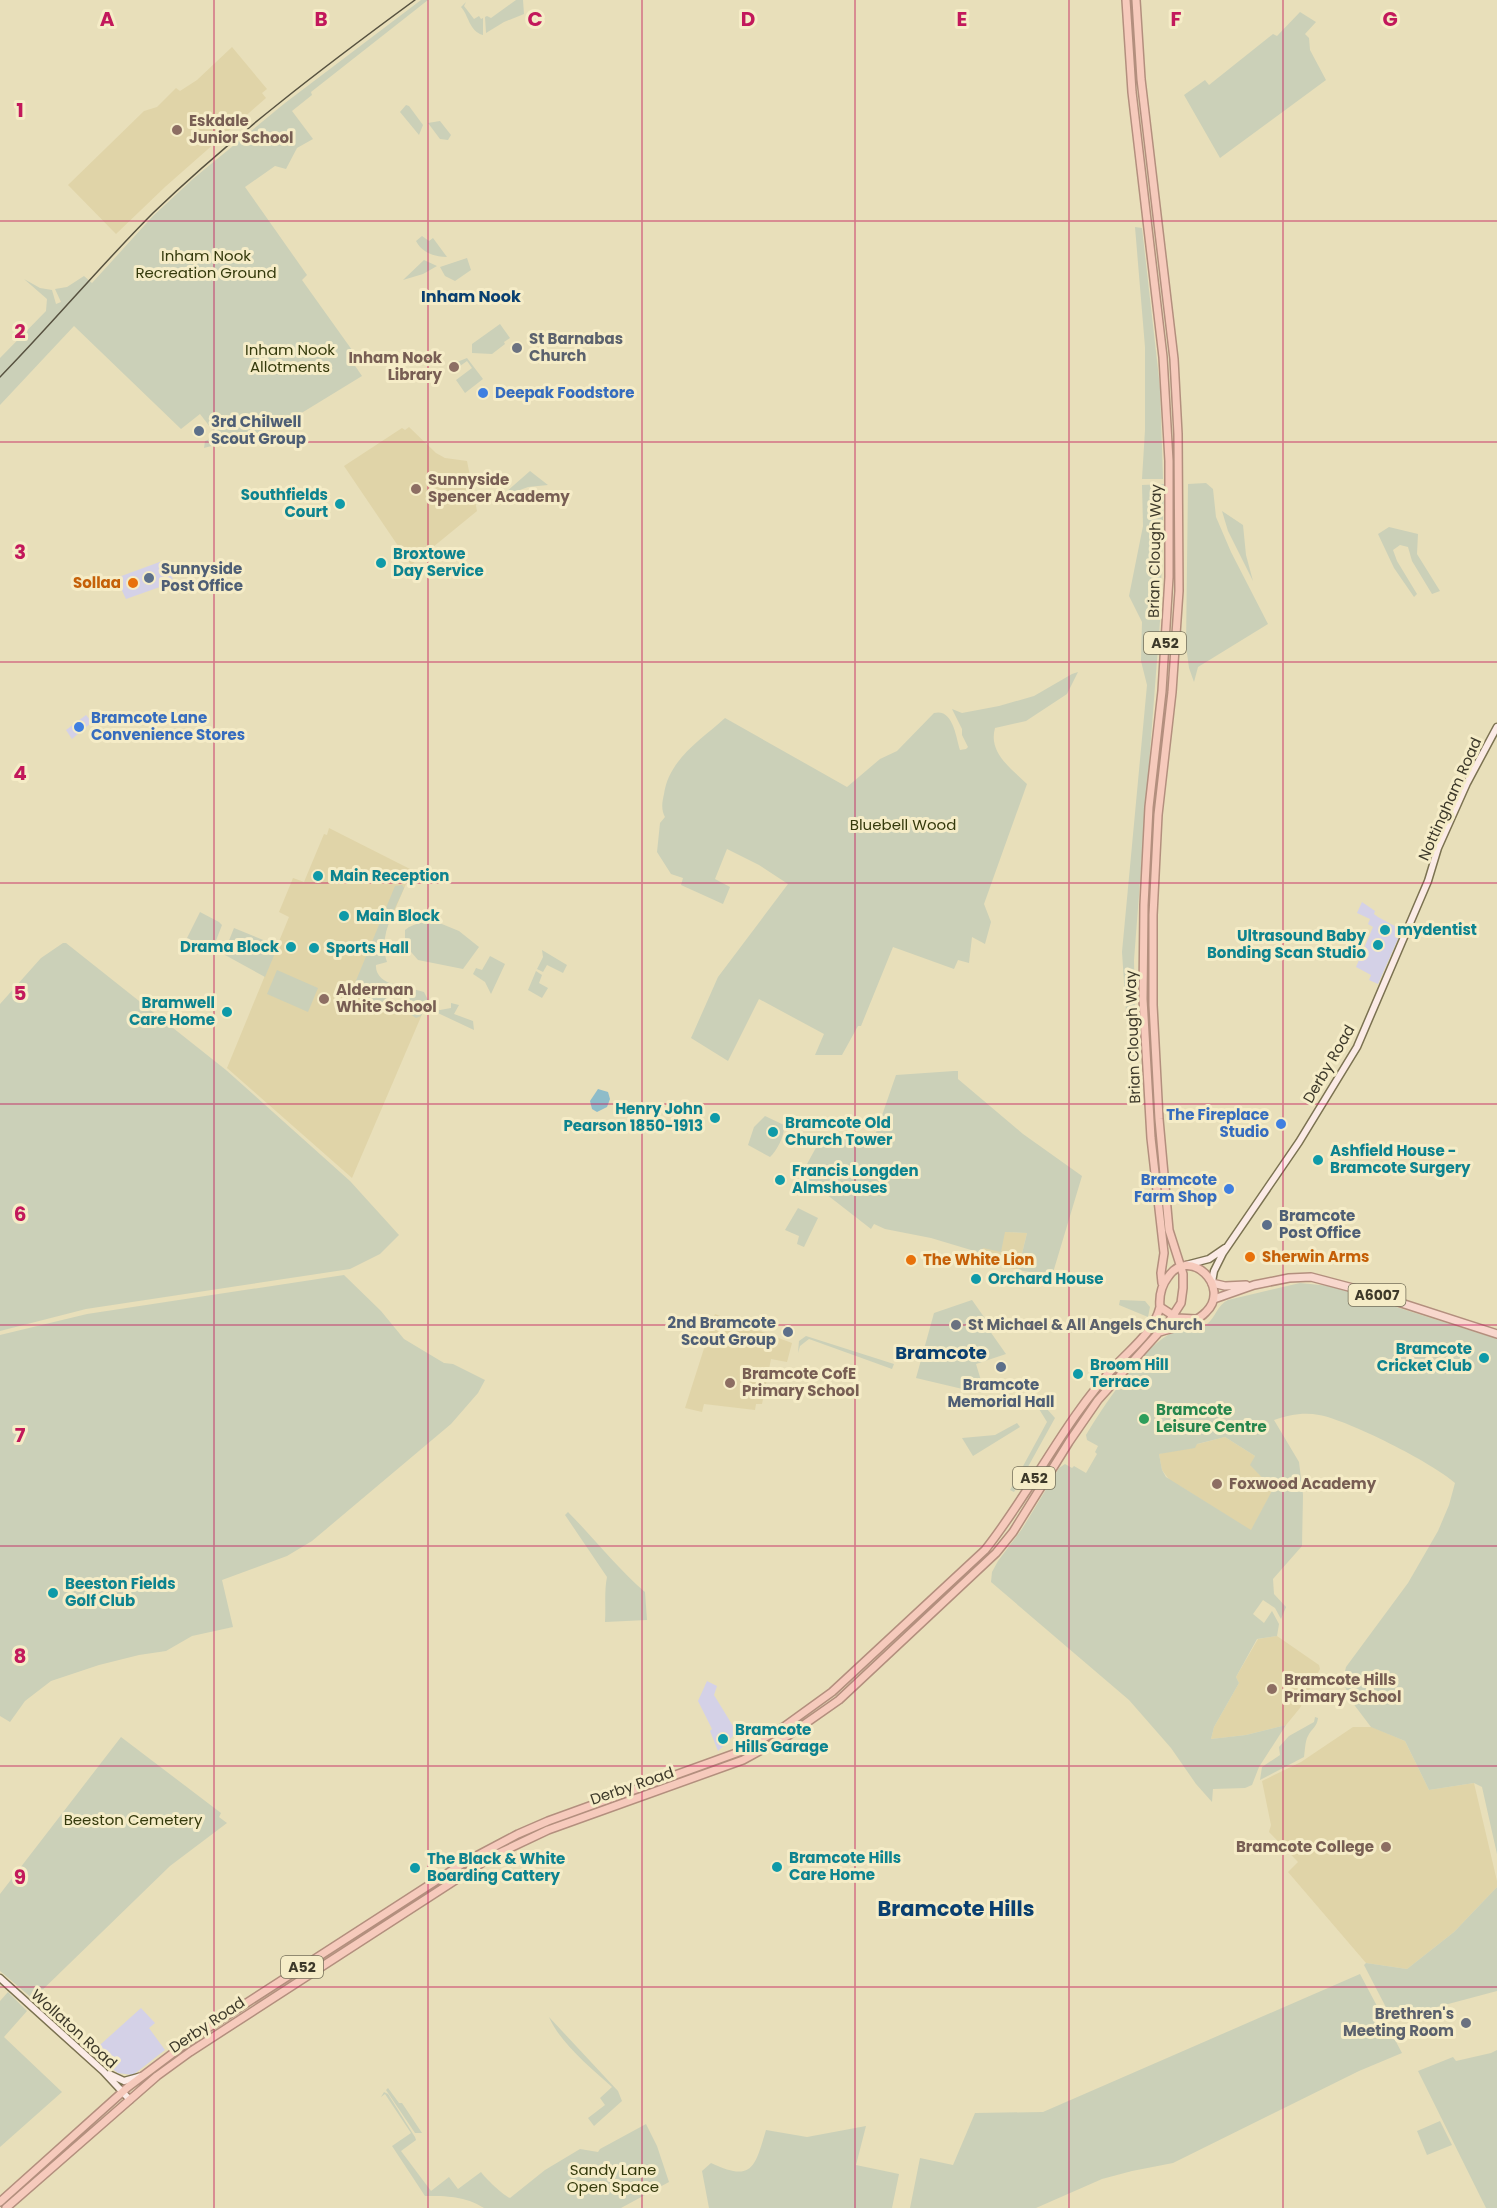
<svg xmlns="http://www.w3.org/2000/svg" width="1497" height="2208" font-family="Poppins,sans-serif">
  <rect width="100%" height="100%" fill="#e8dfba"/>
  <!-- commercial -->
  <path fill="#d4d1e7" d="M165 560 174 582 126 599 116 578Z
    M86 715 92 722 72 739 66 730Z
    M1362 902 1375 911 1374 914 1378 917 1402 930 1378 984 1369 980 1371 975 1356 967 1373 927 1368 924 1370 919 1357 913Z
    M707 1681 717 1686 714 1695 733 1726V1736L718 1751 710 1731 712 1729 698 1701Z
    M141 2008 155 2023 149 2028 165 2050 133 2075 118 2073 91 2053Z"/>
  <!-- built -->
  <path fill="#e0d4a8" d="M232 47 267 89 262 93 266 98 165 187 116 234 68 185 144 111 157 107 176 88 180 91 197 80Z
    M409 427 436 453 445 458 467 461 477 511 411 565 344 466 402 428 405 430Z
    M329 828 412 870 362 986 423 1012 352 1178 227 1068 289 917 279 912 293 878 304 882 324 834 327 835Z
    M1005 1232 1027 1233 1018 1270 979 1261 982 1248Z
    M715 1314 792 1343 787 1362 771 1359 762 1404H756L755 1410 704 1404 702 1412 685 1408Z
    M1225 1437 1255 1456 1251 1465 1273 1490 1251 1531 1180 1486 1177 1490 1162 1470 1159 1454Z
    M1277 1636 1319 1665 1320 1669 1300 1708 1286 1725 1246 1735 1211 1739 1214 1727 1239 1683 1236 1677 1258 1639Z
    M1353 1727H1372L1405 1741 1429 1790 1474 1783 1497 1881V1887L1454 1932 1407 1969 1366 1963 1288 1872 1298 1862 1269 1832 1271 1825 1262 1781 1301 1762Z"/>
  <!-- green -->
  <path fill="#cbd0b8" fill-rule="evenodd" d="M421 0H428L311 92 312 95 292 111 313 139 297 148 286 169 275 166 245 187 307 275 302 280 352 350 347 354 362 376 295 417 256 434 204 448 205 441 217 436 200 414 181 429 74 326 0 405V358L46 311 47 299 24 279 40 288 52 290 56 304 61 302 55 289 67 287 84 276 92 283 153 216 194 178 285 103Z
    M516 0H523L524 14 504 22 486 33 485 17 487 16 491 18Z
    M466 2 464 6 474 19 479 16 481 19 483 18V35C469 31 469 16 461 7Z
    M1300 12 1316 22 1305 34 1309 38 1310 50 1326 80 1220 158 1184 95 1205 80 1209 85 1273 34 1277 36Z
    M406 105 409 106 423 125 419 135 400 112Z
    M440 121 451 135 448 140 440 139 428 123Z
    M1135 227 1142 228 1160 387 1163 479H1142L1145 430V347Z
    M422 236 429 241 433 238 447 257C435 257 422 253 416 241Z
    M467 258 471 270 455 281 445 276 440 267Z
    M424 260 437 266 423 274 403 280Z
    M500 324 510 338 504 342 505 344 492 354 472 353V344Z
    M467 358 483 379 465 393 456 380 472 368 467 361 460 366 457 362Z
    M530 471 548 485 528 487 499 498Z
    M1206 483 1213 489 1216 517 1231 552 1268 624 1198 667 1194 682 1189 668 1186 646 1188 484Z
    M1164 484 1160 621 1134 960 1136 1071 1133 1072 1128 1042 1122 952 1147 685 1141 661 1142 622 1129 596 1143 526 1142 485Z
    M1222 511 1243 525 1246 555 1253 581 1228 531Z
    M1389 527 1418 534 1417 554 1440 591 1432 594 1412 561 1408 547 1400 545 1393 550 1397 561 1417 594 1414 597 1394 568 1378 534Z
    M1078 672 1067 694 1026 721 995 728C988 753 1011 768 1027 784L984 904 991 922 985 944 972 937 969 963 958 960 954 969 893 947 861 1026H858L842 1055H815L824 1034 759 999 728 1061 691 1038 718 977 788 884 759 865 727 849 715 879 730 887 723 904 681 885 683 878 671 874 657 852 660 823 665 817C661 809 662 803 664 794 669 759 701 740 725 718L847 787 880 759 897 751 934 713C953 708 956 737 960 750L966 749 968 747 962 735V729L952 709 962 713 999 706 1034 696 1072 674Z
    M402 885 404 888C394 912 378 936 387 962L376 965C375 975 384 982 393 984L386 998 398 1005 413 989 424 992 432 1008 440 1010 451 1008V1003L459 1005 454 1014 473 1021 474 1030 425 1007 421 1016 416 1018 408 1013 392 1014 393 1006 384 1002H371L366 996 360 995 355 983 395 886Z
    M200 912 219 922 222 925 212 951 208 952 187 944 186 940Z
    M437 922 459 931 479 947 463 969 418 960 405 945V930C415 922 425 922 437 922Z
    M234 928 278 946 265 977 225 955 224 953Z
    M63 943H66L226 1070 350 1181 399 1235 380 1254 350 1269 86 1309 0 1331V1004L41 958Z
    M542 950 567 965 563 973 547 965 543 972 537 969 543 957Z
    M490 956 505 964 491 994 485 982 473 974 476 968 482 970Z
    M277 970 318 988 308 1012 267 994Z
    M536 971 542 975 539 983 548 988 542 998 528 990Z
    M954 1071H958V1079L1023 1134 1082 1176 1052 1276 1018 1270 1027 1233 1005 1232 1001 1252 983 1248 981 1253 931 1238 885 1229 874 1224 871 1229 799 1173 807 1164 824 1133 871 1147 896 1075Z
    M765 1116 784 1125C785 1135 777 1151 770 1157L748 1145 754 1127Z
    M798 1208 818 1218 804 1247 797 1244 799 1236 785 1230Z
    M344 1275 381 1311 404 1339 444 1363 453 1364 485 1380 478 1393 451 1424 312 1541 287 1556 222 1580 233 1627 192 1636 166 1651 139 1655 99 1665 51 1681 25 1701 10 1722 0 1716V1335L87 1314Z
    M1300 1283 1330 1286 1497 1339V1854L1482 1787 1474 1783 1429 1790 1405 1741 1371 1727 1349 1698 1343 1680 1346 1667 1408 1583 1438 1531 1449 1505 1455 1483C1433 1463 1348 1420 1319 1415 1304 1412 1288 1415 1274 1420L1299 1462 1303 1495 1302 1546 1273 1579 1274 1594 1286 1607 1281 1619 1275 1608 1263 1600 1253 1614 1264 1623 1272 1611 1279 1624 1277 1636 1257 1639 1236 1677 1239 1683 1214 1727 1211 1739 1246 1735 1286 1725 1259 1767 1252 1785 1245 1788 1213 1789 1212 1802 1196 1784 1171 1748 1129 1700 991 1582 992 1572 998 1561 1022 1529 1059 1468 1065 1464 1072 1468 1074 1466 1086 1473 1097 1454 1095 1452 1098 1446 1087 1440 1086 1435C1103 1407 1140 1351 1168 1335 1180 1328 1195 1332 1207 1324 1216 1317 1217 1305 1228 1300ZM1225 1437 1255 1456 1250 1465 1273 1489 1251 1530 1166 1477 1162 1470 1159 1454 1195 1448 1197 1444Z
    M972 1300 989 1324 987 1327 1006 1354 976 1364 983 1387 971 1391 916 1378 934 1313Z
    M1120 1300 1145 1301 1150 1307 1148 1317 1119 1305Z
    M806 1336 894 1364 892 1369 809 1339 800 1346 798 1353 799 1341Z
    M1039 1409H1047L1055 1418 1014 1492 1010 1490 1047 1422Z
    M1017 1423 1020 1427 973 1456 962 1438 995 1435Z
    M568 1512C594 1538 617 1568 645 1592L647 1620 605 1622C606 1606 604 1592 607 1577L565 1515Z
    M1315 1717 1318 1718C1317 1727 1312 1728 1308 1736 1305 1741 1305 1751 1304 1757L1260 1780 1262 1767 1280 1755 1279 1747 1289 1736 1314 1722Z
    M121 1737 221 1813 219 1817 227 1823 170 1866 33 1999 0 1971V1894Z
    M1497 1887V1991L1392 2019 1364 1965 1366 1963 1407 1969 1454 1932Z
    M1360 1974 1402 2053 1359 2071 1173 2163 1132 2171 1102 2179 1036 2208H910L920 2158 953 2165 975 2113 1043 2112Z
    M8 1992 27 2011 4 2037 62 2092 0 2147V2001Z
    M549 2017 618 2091 622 2101 594 2126 588 2118 605 2105 600 2098 612 2087C591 2068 560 2043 549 2017Z
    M1497 2050V2208H1486L1418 2071 1453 2057 1456 2061 1491 2053Z
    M388 2088 399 2103H402L422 2133H415L386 2090Z
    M384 2092 388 2094 415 2137 416 2140 401 2151 431 2191 449 2177 458 2189 481 2172C485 2178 504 2196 510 2198L545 2170 580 2149 598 2152 600 2149 646 2124 657 2146 669 2182 621 2208H484C465 2196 447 2196 425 2196L392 2146 411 2133 385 2094 381 2097Z
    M1440 2121 1452 2145 1427 2155 1417 2131Z
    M866 2126 856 2165 899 2174 892 2208H709L702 2171 711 2163C753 2183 755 2166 766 2130L807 2137Z"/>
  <!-- water -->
  <path fill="#8ebcc9" d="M598 1089 608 1092 610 1099 607 1107 597 1112 592 1109 590 1101Z"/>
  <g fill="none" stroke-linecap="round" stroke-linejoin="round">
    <defs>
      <path id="secondary" d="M1186 1265 1209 1259 1225 1248
        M1212 1282 1214 1271 1223 1253 1299 1142 1357 1047 1428 881 1438 848 1467 783 1497 727
        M0 1978 103 2071 130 2100
        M109 2074 124 2081 142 2076"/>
      <path id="primary" d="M1212 1283 1225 1286 1246 1285
        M1214 1299 1254 1285 1289 1278 1311 1277 1364 1291 1497 1334"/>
      <path id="trunk" d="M1126 0 1132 92 1163 357 1169 461V577L1162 691 1149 807 1144 905 1143 999 1151 1138 1164 1253 1161 1273 1162 1283
        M1160 1332C1175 1327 1195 1324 1206 1312 1232 1287 1189 1245 1168 1277 1161 1286 1159 1296 1160 1307L1177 1318 1196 1319
        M0 2202 128 2087 197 2035 465 1862 518 1834 548 1821 739 1752 785 1726 832 1692 985 1550C1032 1491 1064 1420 1117 1364 1133 1347 1154 1331 1160 1307
        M6 2208 157 2076 190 2052 491 1857 548 1830 743 1760 789 1735 839 1700 996 1553 1013 1532 1069 1442 1098 1400 1170 1320 1181 1303 1183 1288V1274L1169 1230 1159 1119 1153 1005V915L1158 815 1172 692 1179 591 1178 434 1174 359 1141 79 1136 0"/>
    </defs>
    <!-- secondary casing -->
    <use href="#secondary" stroke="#7b7251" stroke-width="9"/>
    <!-- primary casing -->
    <use href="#primary" stroke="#b38f7e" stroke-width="10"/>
    <!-- trunk casing -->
    <use href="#trunk" stroke="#b38f7e" stroke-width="10"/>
    <!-- secondary -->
    <use href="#secondary" stroke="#fbebe6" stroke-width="6"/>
    <!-- primary -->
    <use href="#primary" stroke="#f8d7cd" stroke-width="7"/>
    <!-- trunk -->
    <use href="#trunk" stroke="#f6cabc" stroke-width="7"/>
    <!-- tram -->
    <path stroke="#575240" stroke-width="1.5" d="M0 377C52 324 100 266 153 213 234 135 325 66 415 0"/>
  </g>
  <!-- grid -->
  <path fill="none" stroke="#c2185b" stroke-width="1.5" stroke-opacity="0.55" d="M214 0V2208M428 0V2208M642 0V2208M855 0V2208M1069 0V2208M1283 0V2208M0 221H1497M0 442H1497M0 662H1497M0 883H1497M0 1104H1497M0 1325H1497M0 1546H1497M0 1766H1497M0 1987H1497"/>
  <!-- markers -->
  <g fill="#8d6e63" stroke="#f5ecc7" stroke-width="2">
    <circle cx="177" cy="130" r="6"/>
    <circle cx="454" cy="367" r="6"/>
    <circle cx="416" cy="489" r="6"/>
    <circle cx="324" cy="999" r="6"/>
    <circle cx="730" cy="1383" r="6"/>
    <circle cx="1217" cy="1484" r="6"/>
    <circle cx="1272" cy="1689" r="6"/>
    <circle cx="1386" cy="1847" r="6"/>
  </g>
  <g fill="#6b7280" stroke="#f5ecc7" stroke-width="2">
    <circle cx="517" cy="348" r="6"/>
    <circle cx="956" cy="1325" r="6"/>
    <circle cx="1466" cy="2023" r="6"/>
  </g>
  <g fill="#3f7fe0" stroke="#f5ecc7" stroke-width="2">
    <circle cx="483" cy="393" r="6"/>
    <circle cx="79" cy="727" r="6"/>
    <circle cx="1281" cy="1124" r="6"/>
    <circle cx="1229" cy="1189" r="6"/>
  </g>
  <g fill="#5c6f8a" stroke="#f5ecc7" stroke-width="2">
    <circle cx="199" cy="431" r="6"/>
    <circle cx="149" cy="578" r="6"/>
    <circle cx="1267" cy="1225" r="6"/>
    <circle cx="788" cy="1332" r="6"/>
    <circle cx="1001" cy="1367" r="6"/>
  </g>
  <g fill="#0f9aa8" stroke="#f5ecc7" stroke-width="2">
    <circle cx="340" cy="504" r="6"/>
    <circle cx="381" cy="563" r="6"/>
    <circle cx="318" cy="876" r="6"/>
    <circle cx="344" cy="916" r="6"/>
    <circle cx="1385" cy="930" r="6"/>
    <circle cx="1378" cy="945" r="6"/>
    <circle cx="291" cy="947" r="6"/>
    <circle cx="314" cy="948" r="6"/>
    <circle cx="227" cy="1012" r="6"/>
    <circle cx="715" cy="1118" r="6"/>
    <circle cx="773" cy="1132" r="6"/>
    <circle cx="1318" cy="1160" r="6"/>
    <circle cx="780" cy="1180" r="6"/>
    <circle cx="976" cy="1279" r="6"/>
    <circle cx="1484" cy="1358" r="6"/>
    <circle cx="1078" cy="1374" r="6"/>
    <circle cx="53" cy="1593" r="6"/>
    <circle cx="723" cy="1739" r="6"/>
    <circle cx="777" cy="1867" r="6"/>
    <circle cx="415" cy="1868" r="6"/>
  </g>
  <g fill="#e8710a" stroke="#f5ecc7" stroke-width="2">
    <circle cx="133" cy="583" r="6"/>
    <circle cx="1250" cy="1257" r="6"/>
    <circle cx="911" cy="1260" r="6"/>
  </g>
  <circle fill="#2e9e5b" stroke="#f5ecc7" stroke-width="2" cx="1144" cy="1419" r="6"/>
  <g text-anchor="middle" stroke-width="6" stroke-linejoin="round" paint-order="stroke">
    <!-- shield labels -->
    <g fill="#f5ecc7" stroke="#746f59" stroke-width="1.5">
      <rect x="1144" y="632" width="42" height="22" rx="4.5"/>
      <rect x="1348.5" y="1284" width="57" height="22" rx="4.5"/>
      <rect x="1013" y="1467" width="42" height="22" rx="4.5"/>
      <rect x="281" y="1956" width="42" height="22" rx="4.5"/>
    </g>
    <g font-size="14" font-weight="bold" fill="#3d392a">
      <text x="1165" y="648">A52</text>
      <text x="1377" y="1300">A6007</text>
      <text x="1034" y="1483">A52</text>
      <text x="302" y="1972">A52</text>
    </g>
    <!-- education labels -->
    <g font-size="15" font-weight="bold" fill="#785e54" stroke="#f5ecc7" text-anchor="start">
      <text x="189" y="126">Eskdale<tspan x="189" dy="17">Junior School</tspan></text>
      <text x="442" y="363" text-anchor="end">Inham Nook<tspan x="442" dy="17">Library</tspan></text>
      <text x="428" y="485">Sunnyside<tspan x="428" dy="17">Spencer Academy</tspan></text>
      <text x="336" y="995">Alderman<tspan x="336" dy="17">White School</tspan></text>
      <text x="742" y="1379">Bramcote CofE<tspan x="742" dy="17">Primary School</tspan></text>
      <text x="1229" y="1489">Foxwood Academy</text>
      <text x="1284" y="1685">Bramcote Hills<tspan x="1284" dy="17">Primary School</tspan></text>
      <text x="1374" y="1852" text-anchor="end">Bramcote College</text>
    </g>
    <!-- park labels -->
    <g font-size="15" fill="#353a0c" stroke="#f5ecc7">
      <text x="206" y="261">Inham Nook<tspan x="206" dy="17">Recreation Ground</tspan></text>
      <text x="290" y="355">Inham Nook<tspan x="290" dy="17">Allotments</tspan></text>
      <text x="903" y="830">Bluebell Wood</text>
      <text x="133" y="1825">Beeston Cemetery</text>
      <text x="613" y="2175">Sandy Lane<tspan x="613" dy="17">Open Space</tspan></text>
    </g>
    <!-- worship labels -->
    <g font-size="15" font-weight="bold" fill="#5b616d" stroke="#f5ecc7" text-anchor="start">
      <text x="529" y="344">St Barnabas<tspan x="529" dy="17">Church</tspan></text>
      <text x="968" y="1330">St Michael &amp; All Angels Church</text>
      <text x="1454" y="2019" text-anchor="end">Brethren's<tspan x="1454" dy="17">Meeting Room</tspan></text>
    </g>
    <!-- shop labels -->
    <g font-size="15" font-weight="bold" fill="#366cbe" stroke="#f5ecc7" text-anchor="start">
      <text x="495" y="398">Deepak Foodstore</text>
      <text x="91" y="723">Bramcote Lane<tspan x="91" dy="17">Convenience Stores</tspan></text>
      <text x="1269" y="1120" text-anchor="end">The Fireplace<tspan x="1269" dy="17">Studio</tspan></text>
      <text x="1217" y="1185" text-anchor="end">Bramcote<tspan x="1217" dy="17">Farm Shop</tspan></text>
    </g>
    <!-- service labels -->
    <g font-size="15" font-weight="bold" fill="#4e5e75" stroke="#f5ecc7" text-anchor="start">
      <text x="211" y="427">3rd Chilwell<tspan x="211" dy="17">Scout Group</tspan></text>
      <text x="161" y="574">Sunnyside<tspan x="161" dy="17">Post Office</tspan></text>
      <text x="1279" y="1221">Bramcote<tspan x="1279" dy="17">Post Office</tspan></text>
      <text x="776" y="1328" text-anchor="end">2nd Bramcote<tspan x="776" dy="17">Scout Group</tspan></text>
      <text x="1001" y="1390" text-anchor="middle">Bramcote<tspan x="1001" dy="17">Memorial Hall</tspan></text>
    </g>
    <!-- culture labels -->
    <g font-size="15" font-weight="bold" fill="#0d838f" stroke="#f5ecc7" text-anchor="start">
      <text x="328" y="500" text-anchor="end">Southfields<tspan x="328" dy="17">Court</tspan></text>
      <text x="393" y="559">Broxtowe<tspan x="393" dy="17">Day Service</tspan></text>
      <text x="330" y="881">Main Reception</text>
      <text x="356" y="921">Main Block</text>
      <text x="1397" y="935">mydentist</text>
      <text x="1366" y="941" text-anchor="end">Ultrasound Baby<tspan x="1366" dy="17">Bonding Scan Studio</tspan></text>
      <text x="279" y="952" text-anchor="end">Drama Block</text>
      <text x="326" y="953">Sports Hall</text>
      <text x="215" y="1008" text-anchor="end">Bramwell<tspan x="215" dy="17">Care Home</tspan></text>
      <text x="703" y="1114" text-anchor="end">Henry John<tspan x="703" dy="17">Pearson 1850-1913</tspan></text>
      <text x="785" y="1128">Bramcote Old<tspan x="785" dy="17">Church Tower</tspan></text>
      <text x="1330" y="1156">Ashfield House -<tspan x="1330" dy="17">Bramcote Surgery</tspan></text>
      <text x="792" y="1176">Francis Longden<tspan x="792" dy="17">Almshouses</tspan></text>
      <text x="988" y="1284">Orchard House</text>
      <text x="1472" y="1354" text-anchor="end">Bramcote<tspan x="1472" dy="17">Cricket Club</tspan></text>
      <text x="1090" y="1370">Broom Hill<tspan x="1090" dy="17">Terrace</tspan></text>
      <text x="65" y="1589">Beeston Fields<tspan x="65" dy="17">Golf Club</tspan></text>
      <text x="735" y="1735">Bramcote<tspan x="735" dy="17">Hills Garage</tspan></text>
      <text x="789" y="1863">Bramcote Hills<tspan x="789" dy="17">Care Home</tspan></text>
      <text x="427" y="1864">The Black &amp; White<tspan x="427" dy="17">Boarding Cattery</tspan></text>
    </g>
    <!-- street labels -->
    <g font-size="15" fill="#3d392a" stroke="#f5ecc7">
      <text transform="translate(1155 551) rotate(-89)" y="5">Brian Clough Way</text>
      <text transform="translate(1450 799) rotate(-66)" y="5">Nottingham Road</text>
      <text transform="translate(1133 1037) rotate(-92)" y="5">Brian Clough Way</text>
      <text transform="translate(1329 1064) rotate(-60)" y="5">Derby Road</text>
      <text transform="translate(632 1786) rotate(-19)" y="5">Derby Road</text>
      <text transform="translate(207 2025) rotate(-34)" y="5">Derby Road</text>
      <text transform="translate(74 2029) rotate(42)" y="5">Wollaton Road</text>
    </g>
    <!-- food labels -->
    <g font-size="15" font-weight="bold" fill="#c56008" stroke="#f5ecc7" text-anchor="start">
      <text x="121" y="588" text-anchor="end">Sollaa</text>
      <text x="1262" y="1262">Sherwin Arms</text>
      <text x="923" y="1265">The White Lion</text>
    </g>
    <!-- leisure labels -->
    <g font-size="15" font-weight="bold" fill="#27864d" stroke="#f5ecc7" text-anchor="start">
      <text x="1156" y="1415">Bramcote<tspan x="1156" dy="17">Leisure Centre</tspan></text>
    </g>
    <!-- neighbourhood labels -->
    <g font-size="16" font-weight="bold" fill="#093f70" stroke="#f5ecc7">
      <text x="471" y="302">Inham Nook</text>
    </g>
    <!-- quarter labels -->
    <g font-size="18" font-weight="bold" fill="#093f70" stroke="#f5ecc7">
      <text x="941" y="1359">Bramcote</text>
    </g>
    <!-- district labels -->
    <g font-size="21" font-weight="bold" fill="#093f70" stroke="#f5ecc7">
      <text x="956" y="1916">Bramcote Hills</text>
    </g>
  </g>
  <g font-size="20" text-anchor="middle" font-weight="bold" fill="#c2185b" stroke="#f5ecc7" stroke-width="6" stroke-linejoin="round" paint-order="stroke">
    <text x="107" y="26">A</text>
    <text x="321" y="26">B</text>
    <text x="535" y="26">C</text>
    <text x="748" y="26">D</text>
    <text x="962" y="26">E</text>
    <text x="1176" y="26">F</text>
    <text x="1390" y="26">G</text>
    <text x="20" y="117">1</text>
    <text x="20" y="338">2</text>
    <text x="20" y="559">3</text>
    <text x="20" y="780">4</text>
    <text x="20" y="1000">5</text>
    <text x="20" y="1221">6</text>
    <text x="20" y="1442">7</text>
    <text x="20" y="1663">8</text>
    <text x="20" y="1884">9</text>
  </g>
</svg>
